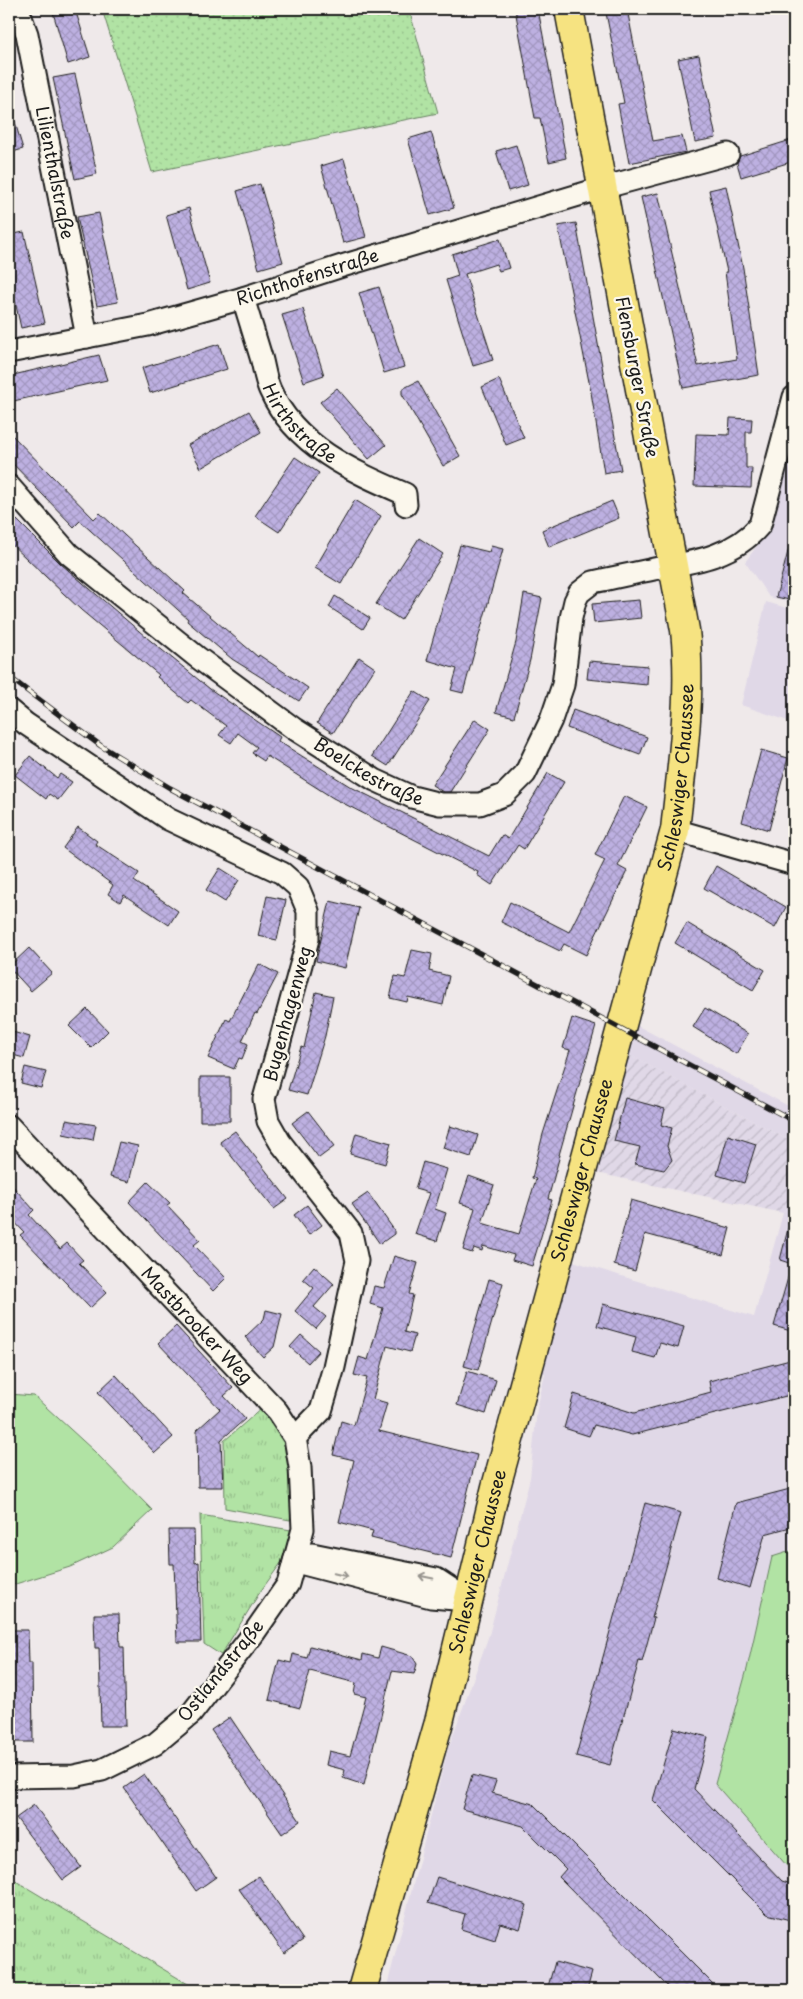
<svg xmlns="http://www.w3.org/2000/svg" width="803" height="1999" font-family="'Playpen Sans',sans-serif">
  <defs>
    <pattern id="industrial-furrows" width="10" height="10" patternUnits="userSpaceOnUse" patternTransform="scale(1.25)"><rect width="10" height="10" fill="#e0d8e7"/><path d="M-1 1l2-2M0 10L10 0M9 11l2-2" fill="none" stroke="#c0b9c6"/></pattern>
    <pattern id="grass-tufts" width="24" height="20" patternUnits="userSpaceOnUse" patternTransform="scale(1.25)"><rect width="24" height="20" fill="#b1e3a4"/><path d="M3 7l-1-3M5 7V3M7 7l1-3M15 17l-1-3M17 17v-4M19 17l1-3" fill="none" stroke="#98c28d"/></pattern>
    <pattern id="garden-dots" width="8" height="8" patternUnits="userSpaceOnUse" patternTransform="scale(1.25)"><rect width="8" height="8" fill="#b1e3a4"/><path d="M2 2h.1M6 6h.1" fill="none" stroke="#98c28d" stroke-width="1.8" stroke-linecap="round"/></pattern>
    <pattern id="building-cross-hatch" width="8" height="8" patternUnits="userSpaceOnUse" patternTransform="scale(1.25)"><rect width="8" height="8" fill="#bdb0e1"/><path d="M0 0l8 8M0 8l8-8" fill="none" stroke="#a297c0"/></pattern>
  </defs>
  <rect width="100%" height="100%" fill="#efe9ea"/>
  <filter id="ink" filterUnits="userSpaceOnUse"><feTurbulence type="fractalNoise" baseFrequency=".02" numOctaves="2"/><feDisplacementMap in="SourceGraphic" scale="10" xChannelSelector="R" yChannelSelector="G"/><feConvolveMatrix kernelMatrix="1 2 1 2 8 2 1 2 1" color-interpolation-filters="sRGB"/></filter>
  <g filter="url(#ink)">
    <!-- built -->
    <path fill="#e0d8e7" d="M794 441V603L769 597 745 562 771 527Z
      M766 602 794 610V723L741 705Z
      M636 1025 794 1109V1143L627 1054Z
      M794 1190V1990H386L448 1749 489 1635 530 1478 537 1409 545 1374 528 1371 560 1257 754 1317 783 1213Z"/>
    <!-- industrial -->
    <path fill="url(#industrial-furrows)" d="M616 1048 794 1143V1190L783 1213 583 1170Z"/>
    <!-- grass -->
    <path fill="url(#grass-tufts)" stroke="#668060" d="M262 1408 280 1425 290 1452 295 1489 290 1520 225 1508 224 1441Z
      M200 1515 291 1530 293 1536 286 1556 260 1592 221 1655 204 1644Z
      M9 1877 198 1990H9Z"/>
    <!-- park -->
    <path fill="#b1e3a4" stroke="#668060" d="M9 1394 34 1396 94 1451 152 1510 113 1547 70 1567 9 1586Z
      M794 1550V1868L787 1866 715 1784 747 1669 772 1557Z"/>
    <!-- garden -->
    <path fill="url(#garden-dots)" stroke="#668060" d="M102 9H409L438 113 152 172Z"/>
    <!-- building -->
    <path fill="url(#building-cross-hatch)" stroke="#1c1c1c" d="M52 9H75L90 57 68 64Z
      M515 9H538L566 158 549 162 540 118H535Z
      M627 9 653 141 682 136 686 152 629 163 618 104 624 103 606 13Z
      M699 55 716 138 695 142 678 59Z
      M75 74 97 174 75 179 53 78Z
      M9 112H12L23 149 9 153Z
      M431 132 454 208 430 215 408 139Z
      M794 139V161L741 177 737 163 740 156Z
      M516 145 528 185 508 191 496 151Z
      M344 159 366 237 343 243 321 166Z
      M260 184 283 262 259 269 237 191Z
      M726 186 743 268 759 375 683 388 641 197 658 193 698 366 737 359 725 272H727L709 190Z
      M189 208 210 283 187 290 166 215Z
      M99 213 118 302 97 306 77 217Z
      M576 223 621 470 604 473 591 392 558 226Z
      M24 232 45 323 21 328 9 275V235Z
      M500 239 509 268 499 271 496 264 465 274 493 360 473 366 446 280 458 276 452 254Z
      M379 287 404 367 384 373 359 293Z
      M303 309 324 375 304 382 282 315Z
      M219 344 227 369 150 393 142 368Z
      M99 355 107 380 9 402V376Z
      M499 379 524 438 506 445 482 387Z
      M418 381 460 456 443 466 402 394V389Z
      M337 388 386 445 369 459 320 402Z
      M249 411 261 432 201 468 188 445Z
      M730 418 752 419 751 432H746V468H752L751 488 694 486 696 434 729 435Z
      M9 432 94 519 100 513 185 591 183 593 258 657 259 655 308 688 299 701 232 659 187 621 188 619 80 521 74 527 9 460Z
      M295 457 319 473 279 532 255 516Z
      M355 500 381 516 341 584 315 568Z
      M612 501 619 518 549 547 542 530Z
      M17 520 61 564 146 637 210 689 280 737 278 741 351 787 489 856 502 835 508 839 548 773 564 782 524 849 518 845 492 885 477 875 478 872 333 798 267 756 264 761 252 753 257 747 238 733 231 743 219 735 226 726 191 700 188 703 157 677 159 675 81 610 9 542V528Z
      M419 538 443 554 401 620 376 604Z
      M790 544H794V601L776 597Z
      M460 545 489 552 491 546 503 549 463 693 451 690 457 669 427 660Z
      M524 594 542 598 530 660 514 717 496 712 516 642Z
      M335 596 370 618 363 629 329 607Z
      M639 600 641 618 594 623 592 604Z
      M359 657 375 668 333 733 317 723Z
      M589 661 648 666 647 685 587 679Z
      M414 691 430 701 388 766 372 756Z
      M573 710 647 737 640 755 567 728Z
      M475 719 490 729 450 792H443L432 785Z
      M761 750 788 758 769 830 742 822Z
      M30 756 57 778 60 774 72 782 58 800 49 794 46 799 15 775Z
      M624 796 647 807 618 866 627 871 586 955 564 944 560 951 501 922 510 902 569 932 605 860 595 855Z
      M78 827 97 841 95 844 139 873 134 881 178 911 169 925 124 895 120 902 108 894 113 885 63 848Z
      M716 866 786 907 775 928 704 888Z
      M220 868 239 880 225 902 206 890Z
      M267 896 286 900 277 940 258 936Z
      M330 901 359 908 345 968 316 961Z
      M687 923 765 970 753 990 675 943Z
      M29 948 52 973 31 991 9 967Z
      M412 950 432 954 429 971 449 976 443 1005 408 997 407 1002 390 998 395 976 405 978Z
      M259 964 278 974 257 1014 255 1013 242 1041 248 1044 242 1059 239 1058 234 1069 208 1058 226 1019 230 1021Z
      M316 992 333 996 325 1036 307 1095 288 1090 301 1047 304 1048Z
      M705 1008 748 1034 736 1054 693 1027Z
      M87 1009 108 1031 91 1048 69 1026Z
      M572 1018 596 1026 559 1155H560L548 1199 552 1200 532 1266 512 1260 514 1255 483 1246 482 1251 474 1248 472 1253 463 1250 475 1208 460 1203 469 1176 494 1185 482 1223 519 1234 536 1179 532 1178 543 1134 570 1050 563 1048Z
      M9 1031 30 1037 24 1058 9 1054Z
      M25 1067 46 1072 41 1088 21 1083Z
      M200 1077H230V1121H200Z
      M625 1098 665 1109 661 1125 672 1128 667 1146 672 1160 664 1170 635 1164 640 1147 614 1141Z
      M308 1111 335 1146 319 1158 292 1123Z
      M66 1120 96 1125 93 1140 63 1134Z
      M450 1126 478 1135 471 1157 443 1148Z
      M235 1131 288 1199 274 1209 220 1142Z
      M356 1133 391 1143 385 1164 350 1154Z
      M728 1135 756 1144 744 1183 717 1175Z
      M119 1142 138 1146 129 1182 110 1177Z
      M423 1162 447 1169 435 1209 446 1213 437 1241 415 1234 429 1193 415 1189Z
      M9 1182 34 1210 29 1215 60 1249 67 1243 83 1260 79 1263 107 1292 90 1308 20 1235 24 1232 9 1216Z
      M148 1182 170 1203 167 1205 200 1240 194 1245 226 1278 213 1291 129 1202Z
      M368 1193 394 1230V1234L380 1244 352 1204Z
      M631 1200 730 1228 723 1255 645 1234 635 1271 614 1265Z
      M307 1205 322 1225 309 1235 294 1215Z
      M790 1221H794V1332L774 1326 792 1264 780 1260Z
      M394 1256 418 1263 409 1294 413 1295 404 1332 415 1335 410 1352 387 1346 373 1399 387 1403 379 1431 477 1455 451 1558 371 1538 373 1531 339 1522 354 1460 333 1455 341 1421 354 1425 367 1378 354 1375 359 1357 368 1360 383 1308 370 1304 374 1286 384 1288Z
      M314 1266 334 1284 314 1307 326 1317 316 1329 295 1311 314 1288 303 1279Z
      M489 1279 503 1283 478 1370 464 1366Z
      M603 1304 684 1326 678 1348 660 1343 655 1358 632 1352 636 1337 597 1326Z
      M266 1310 282 1314 274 1347 263 1357 245 1337 264 1319Z
      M176 1326 233 1388 224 1396 245 1419 221 1440 223 1487H198L197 1430 220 1409 158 1343Z
      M301 1335 319 1351 308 1363 290 1347Z
      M794 1359V1394L632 1435 594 1425 589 1436 564 1428 574 1394 634 1413 711 1392 709 1381Z
      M467 1371 496 1380 486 1414 457 1405Z
      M116 1375 173 1437 155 1453 98 1392Z
      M794 1488V1526L765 1534 750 1588 717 1578 736 1503Z
      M645 1503 681 1513 652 1618H654L642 1662 639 1661 610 1765 576 1756Z
      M169 1530H194L195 1563 199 1562 201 1642H177L174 1564H170Z
      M94 1614H119L120 1647H124L126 1726H101L99 1648H95Z
      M9 1630H28L29 1663H32L33 1742H9Z
      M310 1646 362 1660 363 1654 378 1658 381 1647 412 1656 417 1664 414 1674 392 1671 364 1785 343 1778 345 1770 326 1765 329 1751 350 1756 366 1697 354 1694 356 1683 310 1671 300 1708 269 1700 279 1660 291 1663 293 1654 307 1658Z
      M230 1717 300 1821 282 1834 211 1730Z
      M674 1728 708 1737 694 1789 782 1881 794 1885V1921L767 1914 653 1800Z
      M144 1774 216 1877 196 1891 124 1788Z
      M472 1775 496 1781 492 1793 533 1804 719 1990H671L559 1877 566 1869 523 1826 462 1809Z
      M34 1805 81 1867 63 1880 16 1818Z
      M259 1876 303 1940 284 1953 239 1889Z
      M437 1877 527 1905 520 1929 500 1923 495 1940 461 1929 465 1914 428 1903Z
      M555 1962 592 1972 587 1990H547Z"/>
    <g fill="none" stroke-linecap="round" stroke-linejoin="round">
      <defs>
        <g id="minor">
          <path id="s1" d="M18 9 27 34 87 337"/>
          <path id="s2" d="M243 298C249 318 255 337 261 357 264 367 265 379 270 390 295 446 352 471 405 494L406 505"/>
          <path id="s3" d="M9 352 148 325 243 298 342 266 602 188 728 154"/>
          <path id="s4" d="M9 486 69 554 197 657 293 728 375 780 412 797 440 804H480L504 795 525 774 551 720 563 685 571 618 575 601 579 593 593 582C613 578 634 573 654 569 693 562 733 557 760 525L794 397"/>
          <path d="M9 710 26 724 168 819 282 873 298 887 308 911V939L264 1099 268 1121 280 1142 351 1233 357 1261 334 1367 321 1411 295 1438"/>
          <path d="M675 830 794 864"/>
          <path id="s5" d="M9 1126 277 1411 295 1438 300 1467 303 1529 288 1584 254 1633 191 1714 155 1744 102 1770 74 1776 9 1777"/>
          <path d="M294 1562 312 1554 436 1579 468 1600"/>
          <path d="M300 1563 431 1597 467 1600"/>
        </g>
        <g id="major">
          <path id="s6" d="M362 1990 439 1722 496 1487 675 830C682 764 692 697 685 630L569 9"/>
        </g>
      </defs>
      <!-- minor casing -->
      <use href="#minor" stroke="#1c1c1c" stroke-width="25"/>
      <!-- major casing -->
      <use href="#major" stroke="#1c1c1c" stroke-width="31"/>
      <!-- minor -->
      <use href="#minor" stroke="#fbf7ec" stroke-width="21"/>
      <!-- major -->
      <use href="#major" stroke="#f6e381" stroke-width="28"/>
      <defs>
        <path id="rail" d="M9 677 101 746 170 788 794 1121"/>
      </defs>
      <!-- rail casing -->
      <use href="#rail" stroke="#1c1c1c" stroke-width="5.5"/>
      <!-- rail -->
      <use href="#rail" stroke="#fbf7ec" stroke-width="4" stroke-dasharray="11" stroke-linecap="butt"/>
    </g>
    <!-- one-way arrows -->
    <defs><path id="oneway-shaft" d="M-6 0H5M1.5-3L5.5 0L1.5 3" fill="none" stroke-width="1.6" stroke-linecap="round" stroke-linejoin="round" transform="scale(1.25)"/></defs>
    <g stroke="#97948e">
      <use href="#oneway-shaft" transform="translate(341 1575) rotate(14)"/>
      <use href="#oneway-shaft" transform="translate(426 1577) rotate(-168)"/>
    </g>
  </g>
  <g text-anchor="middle" stroke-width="4.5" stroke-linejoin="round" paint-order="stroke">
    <!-- street labels -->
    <g font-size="18" fill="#1c1c1c" stroke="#fbf7ec">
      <text dy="6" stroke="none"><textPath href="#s1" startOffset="168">Lilienthalstraße</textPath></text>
      <text dy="6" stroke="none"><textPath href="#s3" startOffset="308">Richthofenstraße</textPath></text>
      <text transform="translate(637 377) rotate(79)" y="6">Flensburger Straße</text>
      <text dy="6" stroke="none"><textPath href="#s2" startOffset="141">Hirthstraße</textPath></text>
      <text dy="6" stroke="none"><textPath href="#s4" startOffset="462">Boelckestraße</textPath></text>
      <text dy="6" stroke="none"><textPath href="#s6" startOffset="1254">Schleswiger Chaussee</textPath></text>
      <text transform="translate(288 1014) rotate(-75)" y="6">Bugenhagenweg</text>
      <text dy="6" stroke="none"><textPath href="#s6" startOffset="849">Schleswiger Chaussee</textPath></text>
      <text dy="6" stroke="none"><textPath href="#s5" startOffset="274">Mastbrooker Weg</textPath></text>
      <text dy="6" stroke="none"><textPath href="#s6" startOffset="444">Schleswiger Chaussee</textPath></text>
      <text transform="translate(221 1671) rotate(-51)" y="6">Ostlandstraße</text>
    </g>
  </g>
  <!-- margin -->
  <rect width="803" height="1999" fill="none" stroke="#fbf7ec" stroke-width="30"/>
  <rect x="15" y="15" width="773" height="1969" fill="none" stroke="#1c1c1c" stroke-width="2" filter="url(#ink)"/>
</svg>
